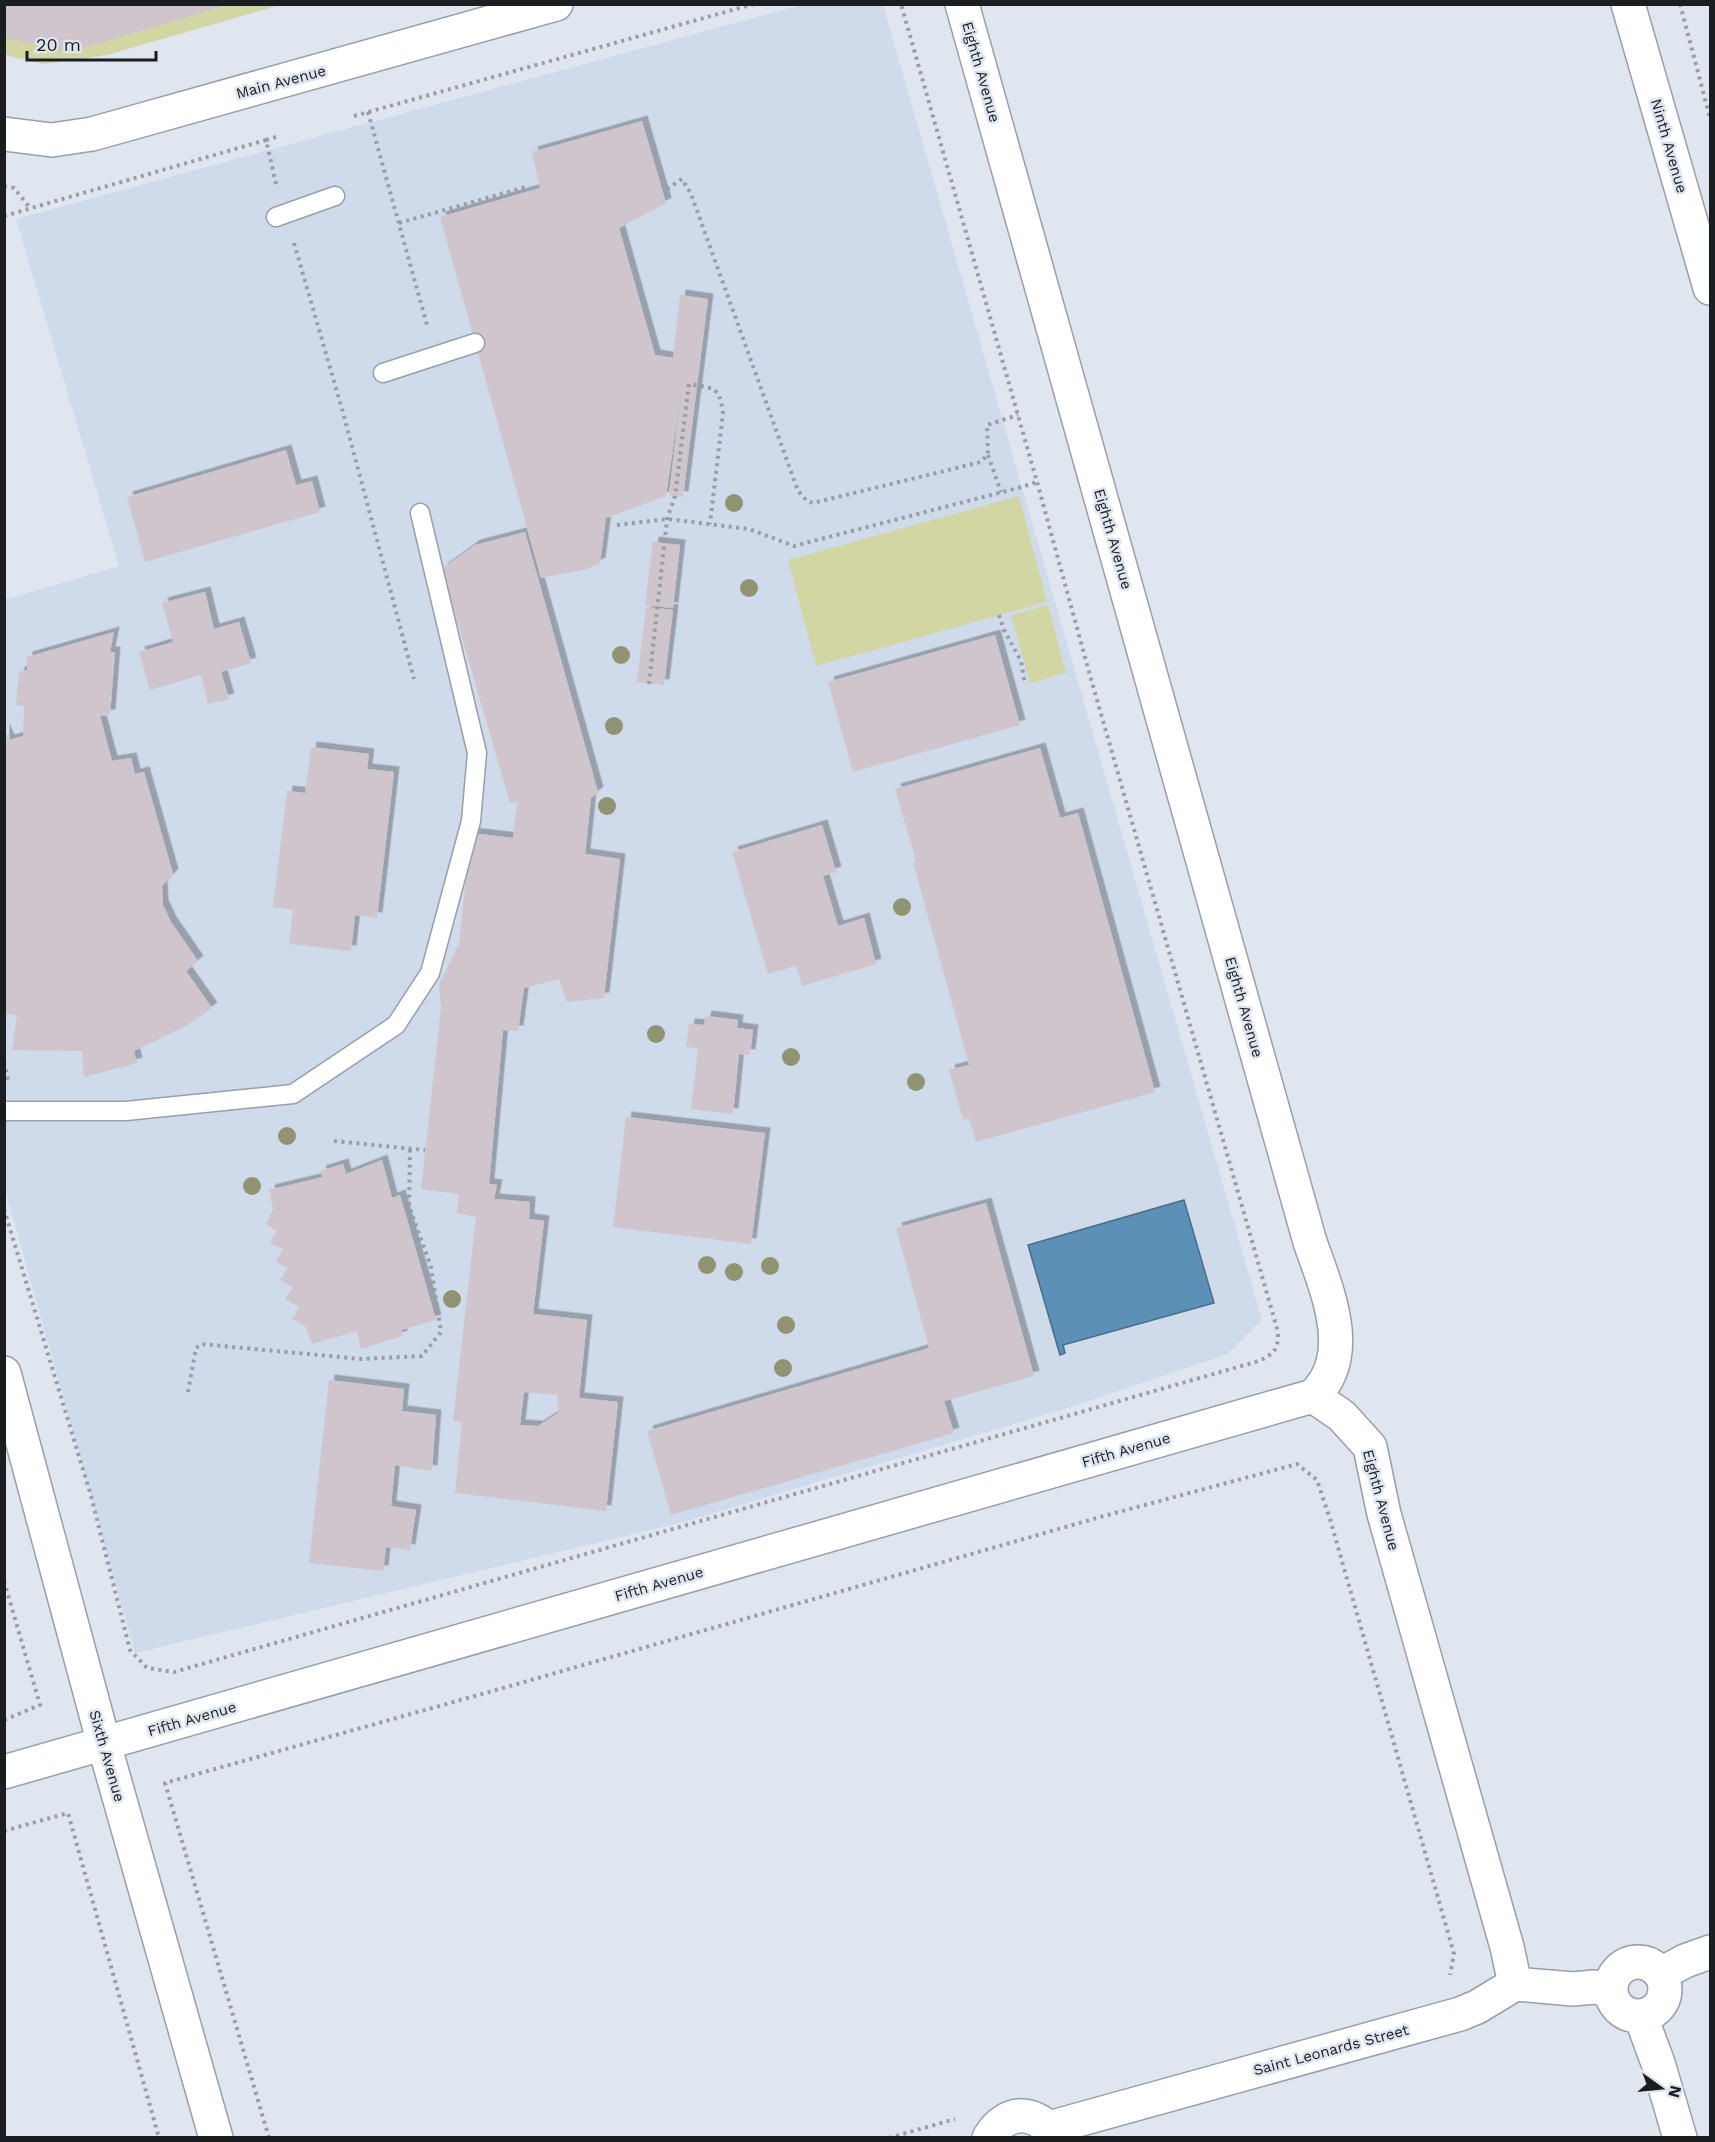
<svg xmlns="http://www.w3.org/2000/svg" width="1715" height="2142" font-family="'Work Sans',sans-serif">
  <defs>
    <filter id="shadow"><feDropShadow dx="5.5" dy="-5.5" stdDeviation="0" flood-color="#0004"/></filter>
  </defs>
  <rect width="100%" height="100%" fill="#dfe6f0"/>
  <!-- built -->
  <path fill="#cfdaeb" d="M801 5H883L1262 1320 1228 1354 1064 1409 676 1524 135 1653 5 1190 4 600 119 566 16 219Z"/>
  <!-- green -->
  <path fill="#d2d6a2" d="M5 5H280L107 55 44 64 5 55Z
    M1019 496 1047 602 816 666 788 560Z
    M1048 605 1066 673 1030 683 1011 615Z"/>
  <!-- water -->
  <path fill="#5c90b6" stroke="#486e89" stroke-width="1.5" d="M1184 1200 1214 1303 1063 1345 1065 1353 1060 1355 1028 1245Z"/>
  <!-- building -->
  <path fill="#cfc5cd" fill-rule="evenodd" filter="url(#shadow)" d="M4 4H228V5L71 52 4 38Z
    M642 121 666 203 619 228 655 355 673 358 680 295 708 299 683 497 669 495 681 393 666 496 606 518 600 563 587 569 541 578 440 217 540 188 532 152Z
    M286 450 296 485 312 481 320 512 145 562 127 497Z
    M525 532 598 792 591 798 585 854 620 859 604 998 567 1002 559 979 524 988 518 1031 503 1030 489 1184 497 1185 494 1199 530 1202 529 1219 544 1221 533 1314 587 1320 579 1398 618 1402 606 1511 455 1493 462 1422 453 1421 476 1217 457 1213 459 1194 421 1189 441 1008 439 984 459 944 471 833 513 838 517 802 510 803 442 569 475 545ZM524 1392 557 1395 558 1413 538 1426 520 1425Z
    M653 542 680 545 673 608 645 605Z
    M205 592 214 629 239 622 251 663 221 672 229 699 208 704 201 675 150 690 139 652 173 642 162 603Z
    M646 607 673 610 664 685 637 682Z
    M114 632 110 652H115L110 715 100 716 112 761 131 758 135 774 144 772 173 874 162 886 163 905 171 922 198 961 186 971 212 1008 184 1027 134 1051 137 1063 84 1077 82 1051 12 1050 17 1015 4 1014V729L9 740 23 736 24 706 16 705 19 672 27 670V657Z
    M995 635 1020 725 853 772 828 682Z
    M311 747 369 754 367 769 394 772 377 918 355 915 351 951 289 944 293 910 273 907 287 791 305 793Z
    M1040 748 1060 818 1078 813 1155 1092 976 1142 969 1118 963 1120 949 1070 969 1065 913 862 916 861 895 789Z
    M822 825 836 872 823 876 838 926 864 918 876 964 802 986 796 966 768 974 732 852Z
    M706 1016 738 1020 737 1028 753 1030 750 1055 739 1054 733 1114 691 1109 698 1048 686 1047 689 1024 704 1025Z
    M626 1117 765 1133 751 1244 613 1227Z
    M382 1160 392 1198 400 1195 436 1320 401 1330 402 1336 361 1349 357 1331 312 1344 305 1326 292 1319 299 1307 285 1299 293 1288 280 1280 288 1268 276 1262 283 1249 270 1243 277 1231 266 1224 273 1209 269 1190 323 1177 320 1171 343 1164 346 1174Z
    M986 1203 1034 1376 944 1401 954 1433 671 1515 647 1431 929 1348 896 1228Z
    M329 1380 404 1389 402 1411 436 1415 432 1471 395 1465 391 1506 416 1510 410 1550 386 1547 383 1571 309 1563Z"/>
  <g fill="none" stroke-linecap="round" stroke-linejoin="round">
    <defs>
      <path id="service" d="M276 217 335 196
        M383 373 475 343
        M4 1111H126L293 1094 396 1025 430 973 471 821 477 753 420 513"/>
      <path id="minor" d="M1628 4 1710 288
        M4 1373 104 1744 216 2138
        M1313 1396 1342 1416 1370 1447 1384 1514 1507 1947 1515 1984
        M4 1772 1313 1396C1357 1356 1326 1288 1310 1242L962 4
        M1611 1989a27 27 0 1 1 54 0a27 27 0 1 1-54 0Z
        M1661 1974 1685 1961 1710 1952
        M1641 2017 1658 2063 1680 2138
        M1049 2128 1460 2014 1477 2007 1515 1984 1573 1989 1594 1987 1610 1990
        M989 2138C1006 2108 1038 2109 1055 2138"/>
      <path id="tertiary" d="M4 134 52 140 92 134 556 4"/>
    </defs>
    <!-- service casing -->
    <use href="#service" stroke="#999fa9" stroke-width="21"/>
    <!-- minor casing -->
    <use href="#minor" stroke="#999fa9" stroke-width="36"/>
    <!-- tertiary casing -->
    <use href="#tertiary" stroke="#999fa9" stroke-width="36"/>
    <!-- path -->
    <path stroke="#989da5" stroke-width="4" stroke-dasharray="3 4.5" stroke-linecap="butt" d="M1680 4 1710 118
      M368 112 427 325
      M354 116 754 4
      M266 140 276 137
      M4 186 14 188 30 208
      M667 189 682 179 691 194 798 491 807 501 813 503 981 462 988 454 987 425 1018 415
      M4 216 266 140 276 184
      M399 223 529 186
      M294 243 342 409 414 679
      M988 455 1001 492
      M617 525 667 519 749 529 794 546 1022 487 1037 482
      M999 615 1004 630 1021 661 1025 684
      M649 684 667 519 675 496 689 384C714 389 719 385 723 413L710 524
      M4 1062 8 1080
      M334 1141 425 1150
      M4 1209 91 1496 130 1650 147 1668 174 1672 1259 1361C1275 1353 1278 1350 1278 1332L1091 679 1037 482 901 4
      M188 1392 196 1348 201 1344 361 1359 422 1356 441 1332 431 1267 409 1206 410 1148
      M4 1581 40 1705 4 1720
      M4 1831 68 1813 159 2138
      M269 2138 165 1783 482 1694 1104 1516 1297 1464 1317 1480 1330 1519 1454 1954 1450 1975
      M889 2138 955 2119"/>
    <!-- service -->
    <use href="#service" stroke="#fff" stroke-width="18"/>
    <!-- minor -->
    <use href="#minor" stroke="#fff" stroke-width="33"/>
    <!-- tertiary -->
    <use href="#tertiary" stroke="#fff" stroke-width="33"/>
  </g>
  <!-- trees -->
  <g fill="#909470">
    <circle cx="734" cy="503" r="9"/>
    <circle cx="749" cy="588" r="9"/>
    <circle cx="621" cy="655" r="9"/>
    <circle cx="614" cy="726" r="9"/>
    <circle cx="607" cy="806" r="9"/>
    <circle cx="902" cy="907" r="9"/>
    <circle cx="656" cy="1034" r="9"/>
    <circle cx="791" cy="1057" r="9"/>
    <circle cx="916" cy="1082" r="9"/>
    <circle cx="287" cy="1136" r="9"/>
    <circle cx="252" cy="1186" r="9"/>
    <circle cx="707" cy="1265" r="9"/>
    <circle cx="770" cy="1266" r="9"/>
    <circle cx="734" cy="1272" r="9"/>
    <circle cx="452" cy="1299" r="9"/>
    <circle cx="786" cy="1325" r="9"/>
    <circle cx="783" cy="1368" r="9"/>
  </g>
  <g text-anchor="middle" stroke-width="5" stroke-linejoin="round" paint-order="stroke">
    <!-- street labels -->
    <g font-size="15" fill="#1b1e21" stroke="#dfe6f0">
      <text transform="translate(981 72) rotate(74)" y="5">Eighth Avenue</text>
      <text transform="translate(281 82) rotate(-15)" y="5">Main Avenue</text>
      <text transform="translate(1669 146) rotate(74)" y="5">Ninth Avenue</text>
      <text transform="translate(1113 539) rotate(74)" y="5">Eighth Avenue</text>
      <text transform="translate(1244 1007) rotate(74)" y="5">Eighth Avenue</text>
      <text transform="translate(1126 1450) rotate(-16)" y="5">Fifth Avenue</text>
      <text transform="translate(1381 1500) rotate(75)" y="5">Eighth Avenue</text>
      <text transform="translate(659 1584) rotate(-16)" y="5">Fifth Avenue</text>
      <text transform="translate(192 1719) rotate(-16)" y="5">Fifth Avenue</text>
      <text transform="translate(107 1756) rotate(74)" y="5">Sixth Avenue</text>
      <text transform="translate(1331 2050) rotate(-15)" y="5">Saint Leonards Street</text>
    </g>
  </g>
  <!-- border -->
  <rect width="1715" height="2142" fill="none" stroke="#1b1e21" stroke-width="12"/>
  <!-- north arrow -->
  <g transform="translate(1661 2088) rotate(105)" stroke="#dfe6f0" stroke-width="4.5" paint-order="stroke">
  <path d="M0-4.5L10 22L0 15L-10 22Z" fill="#1b1e21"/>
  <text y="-9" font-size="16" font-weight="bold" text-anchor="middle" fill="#1b1e21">N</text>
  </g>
  <!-- scale -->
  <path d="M27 51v9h129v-9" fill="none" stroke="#1b1e21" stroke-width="3"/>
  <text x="36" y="51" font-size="18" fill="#1b1e21" stroke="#dfe6f0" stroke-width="4.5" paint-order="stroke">20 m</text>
</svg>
